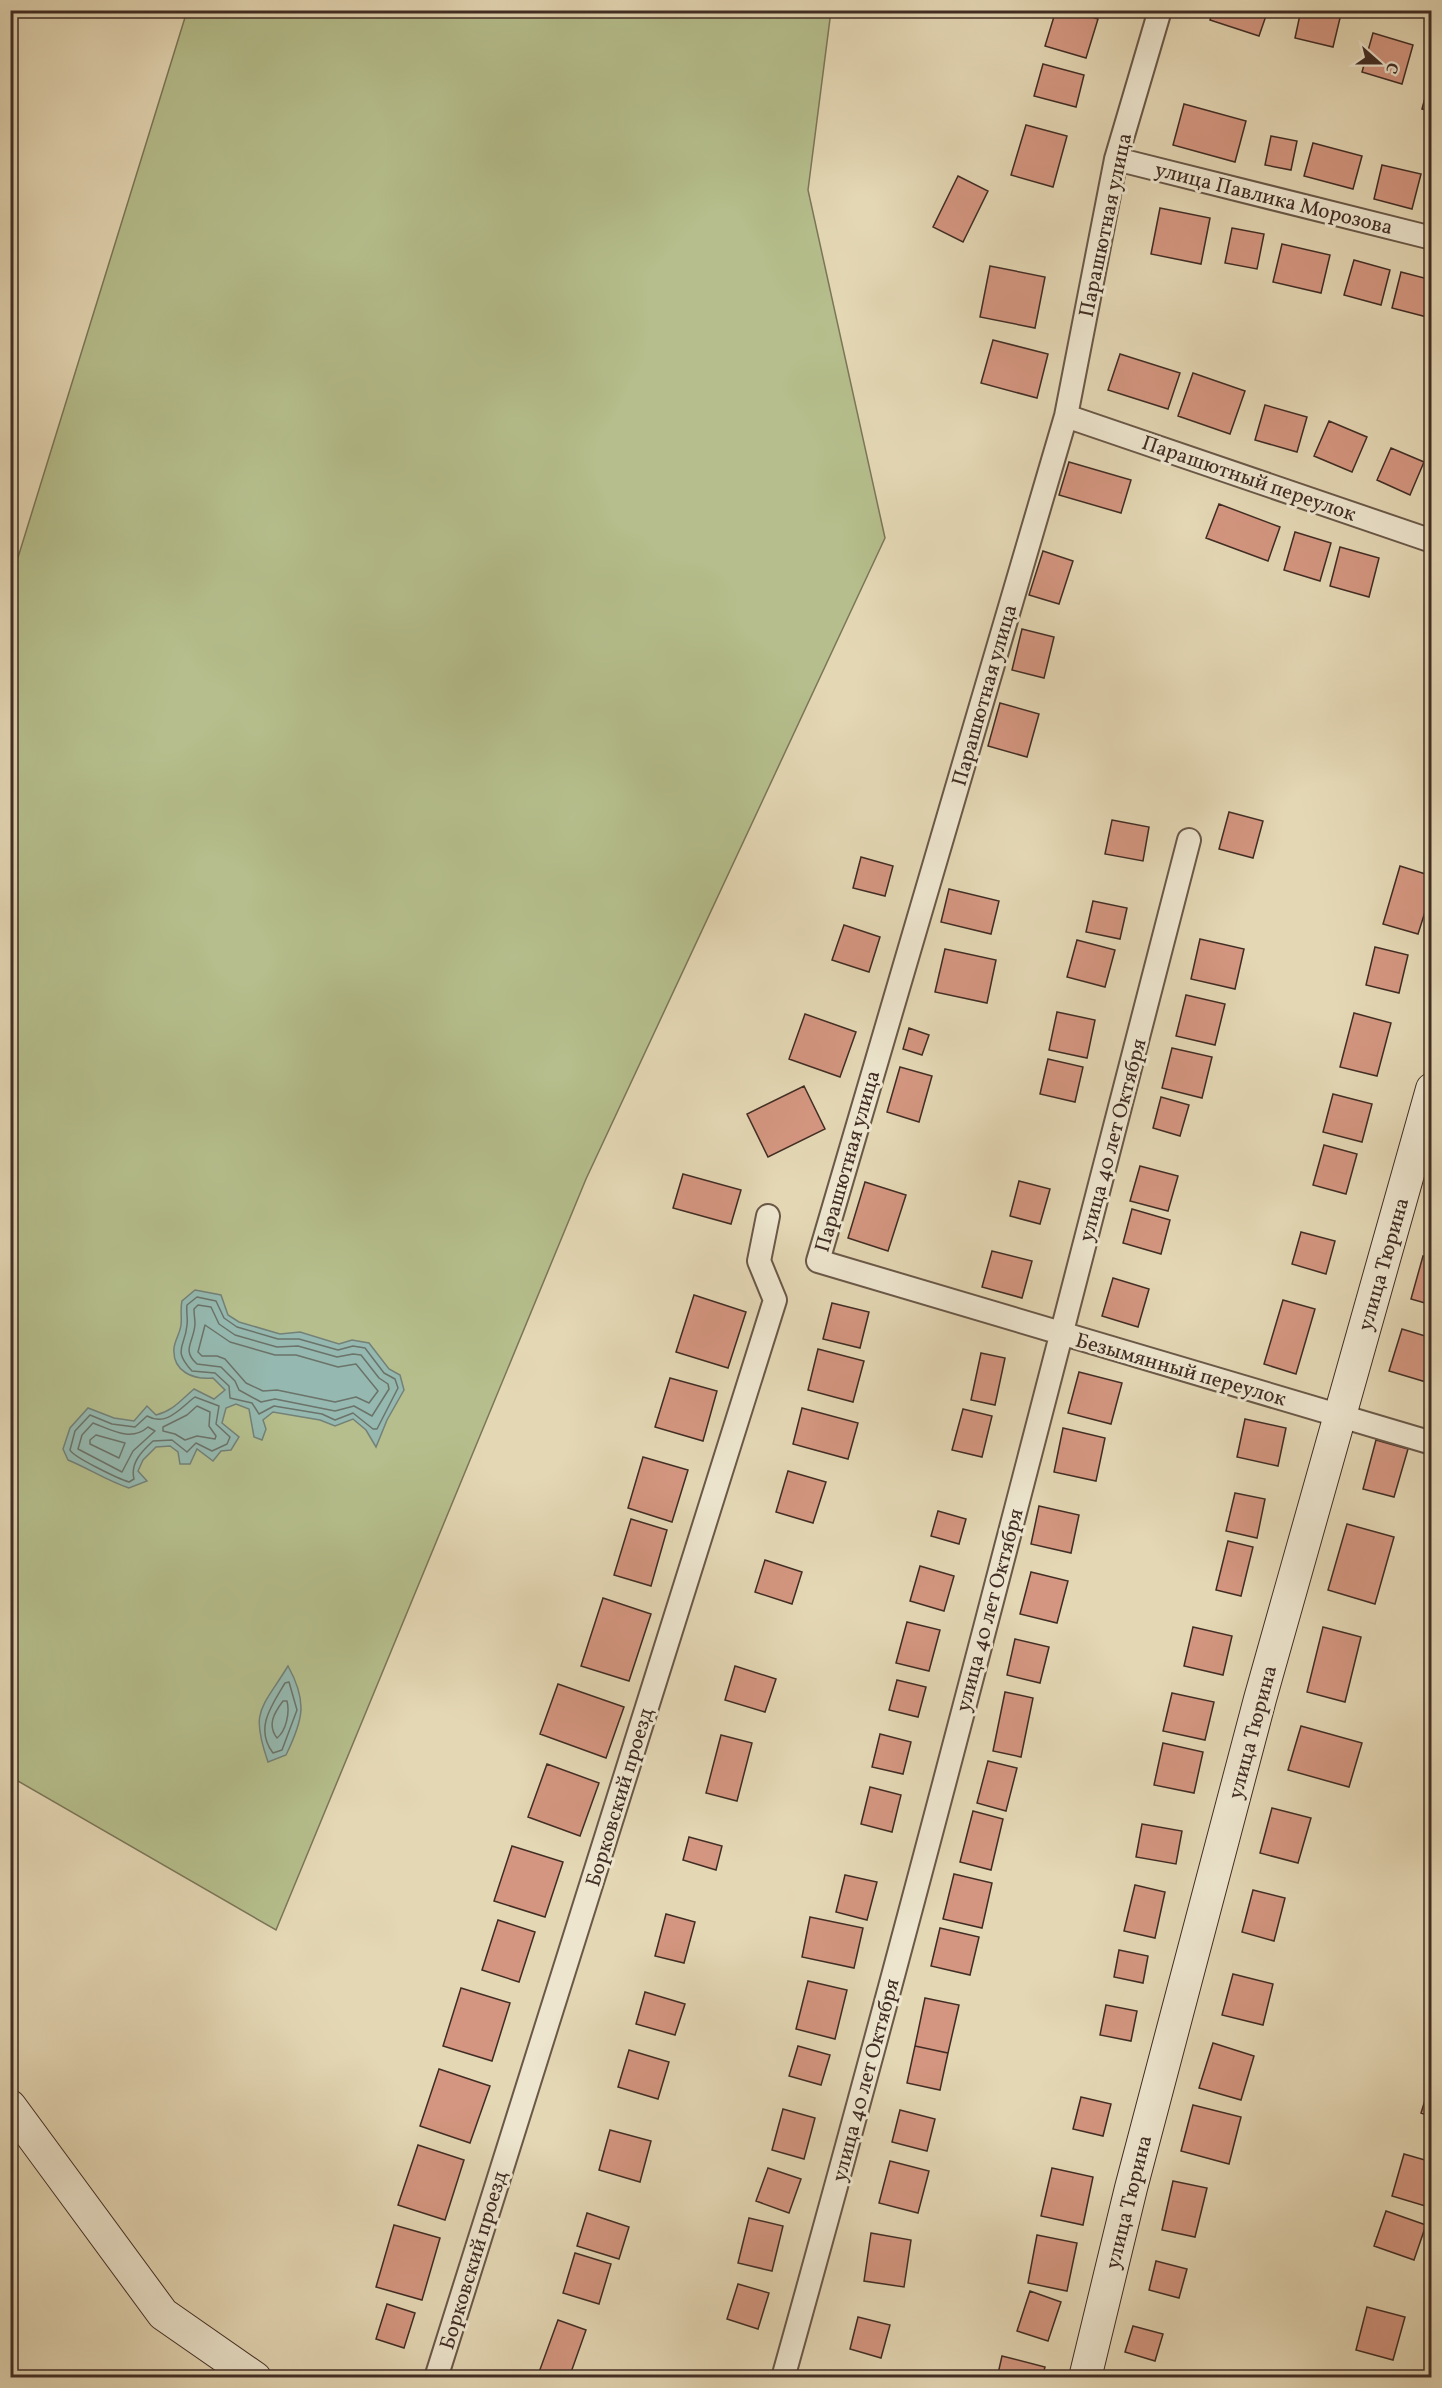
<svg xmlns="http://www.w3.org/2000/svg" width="1442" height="2388" font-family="Vollkorn,serif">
  <rect width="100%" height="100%" fill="#e4d7b4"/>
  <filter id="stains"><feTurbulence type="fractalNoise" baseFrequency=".00333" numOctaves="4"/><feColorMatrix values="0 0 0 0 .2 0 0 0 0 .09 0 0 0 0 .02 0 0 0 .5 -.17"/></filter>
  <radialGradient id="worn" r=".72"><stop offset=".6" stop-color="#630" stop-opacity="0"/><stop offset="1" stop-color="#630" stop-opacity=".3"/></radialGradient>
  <!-- green -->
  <path fill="#b5be8c" stroke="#7b7658" stroke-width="1.5" d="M187 11H831L808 190 885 538 586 1179 276 1930 11 1777V580Z"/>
  <!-- water -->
  <path fill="#95b9b0" stroke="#738178" stroke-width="1.5" d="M195 1290 221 1295 228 1315 239 1322 280 1334 300 1332 339 1344 352 1340 369 1343 389 1369 400 1375 404 1390 387 1420 376 1447 366 1430 353 1419 335 1426 320 1420 273 1412 263 1420 266 1429 262 1440 254 1437 249 1409 236 1404 226 1408 222 1423 239 1437 231 1450 221 1451 213 1461 197 1449 190 1464H180L178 1452 170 1446 156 1447 143 1460 138 1471 147 1481 129 1488C107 1481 90 1469 68 1460L63 1449 70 1428 88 1408 114 1418 134 1421 147 1406 156 1415C173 1411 181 1400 194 1389L214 1399 225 1390 213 1378C194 1380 172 1372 174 1348 175 1340 180 1333 181 1325 182 1317 180 1309 182 1301Z
    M288 1666C308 1702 303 1720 286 1755L268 1762C250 1710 261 1710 288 1666Z"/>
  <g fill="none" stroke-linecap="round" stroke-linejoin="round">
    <!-- shore -->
    <path stroke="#6b736a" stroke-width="1.5" d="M197 1297 216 1301 224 1318 237 1327 278 1339H299L338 1350 353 1346 365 1348 384 1373 395 1379 398 1388 377 1429H373L353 1413 335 1420 322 1414 274 1406 259 1414 252 1403 230 1398 229 1386 215 1373 192 1371C172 1349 185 1348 187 1325 188 1318 186 1312 187 1305Z
      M198 1305 211 1307 219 1324 235 1335 277 1347 298 1346 337 1357 353 1354 361 1355 379 1378 388 1384 389 1389 372 1416 354 1406 335 1411 275 1399 261 1402 239 1390 235 1381 221 1367 197 1364C181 1350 194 1342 195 1324 195 1319 194 1315 194 1309Z
      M205 1325 230 1342 275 1355H296L338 1367 356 1364 378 1391 369 1403 356 1397 335 1402 277 1390 263 1391 246 1383 225 1359 217 1356H202L198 1352Z
      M195 1397 219 1406 216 1424 230 1437 227 1444 212 1451 196 1443 187 1452 172 1440 153 1441C142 1451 130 1463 134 1479L129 1482C119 1479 73 1457 70 1450L75 1431 90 1415 112 1424 135 1427 147 1416C167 1427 180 1408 195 1397Z
      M197 1406 210 1412 209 1426 216 1436 215 1439 197 1436 185 1440 175 1434 163 1431V1427L187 1415Z
      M93 1423C112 1430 131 1442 148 1427L155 1431 133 1451 122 1472 78 1449 82 1435Z
      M96 1435 125 1443 119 1458 90 1444V1440Z
      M289 1682 297 1710 282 1750 273 1753C254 1728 272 1705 285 1683Z
      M283 1701H287C290 1713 286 1731 277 1738 267 1725 274 1713 283 1701Z"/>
  </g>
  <!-- building -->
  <path fill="#d49680" stroke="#412d24" stroke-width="1.5" d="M1056 10H1069L1098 19 1086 58 1045 46Z
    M1213 10H1268L1259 36 1210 20Z
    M1301 10H1327L1341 14 1333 47 1295 38Z
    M1373 33 1413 45 1402 84 1362 72Z
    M1043 64 1084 75 1076 107 1034 96Z
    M1432 72V112L1422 109Z
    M1184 104 1246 121 1235 162 1173 145Z
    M1026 125 1067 136 1053 187 1011 175Z
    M1271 136 1297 141 1291 170 1265 165Z
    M1313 143 1362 156 1353 189 1304 176Z
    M1382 165 1421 174 1412 209 1374 199Z
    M958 176 988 191 963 242 933 227Z
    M1160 208 1210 218 1201 264 1151 254Z
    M1232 228 1264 234 1257 269 1225 263Z
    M1282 244 1330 255 1321 293 1273 282Z
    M1354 260 1390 270 1381 305 1344 295Z
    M990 266 1045 277 1035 328 980 317Z
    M1401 272 1432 280V300L1427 317 1392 308Z
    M993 340 1048 354 1037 398 981 383Z
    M1120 354 1180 373 1168 409 1108 390Z
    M1193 373 1245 391 1230 434 1178 416Z
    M1265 405 1307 417 1297 452 1255 440Z
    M1329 421 1367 437 1352 472 1314 456Z
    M1391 448 1424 462 1410 495 1377 480Z
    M1069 462 1131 480 1121 513 1059 495Z
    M1219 504 1280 527 1268 561 1206 538Z
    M1295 532 1331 543 1320 581 1284 570Z
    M1340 547 1379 558 1369 597 1330 586Z
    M1043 551 1073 561 1059 604 1029 595Z
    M1022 629 1054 637 1044 678 1012 670Z
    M1000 703 1039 714 1027 757 988 746Z
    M1229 812 1263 821 1253 858 1219 849Z
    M1112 820 1149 827 1143 861 1105 854Z
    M861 857 893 866 885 896 853 888Z
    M1400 866 1432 876V890L1418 934 1383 924Z
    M949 889 999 901 991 934 941 922Z
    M1093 901 1127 908 1120 939 1086 932Z
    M844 925 880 937 869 972 832 960Z
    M1200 939 1244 949 1235 989 1191 979Z
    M1077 940 1115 950 1105 987 1067 977Z
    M1375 947 1408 955 1399 993 1366 985Z
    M945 949 996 960 987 1003 935 992Z
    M1186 995 1225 1004 1215 1045 1176 1036Z
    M1057 1012 1095 1020 1087 1058 1049 1050Z
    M1354 1013 1391 1023 1377 1076 1340 1067Z
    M805 1014 856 1032 840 1077 789 1059Z
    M909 1028 929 1035 922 1055 903 1049Z
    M1172 1048 1212 1057 1202 1098 1162 1088Z
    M1048 1059 1083 1067 1075 1102 1040 1094Z
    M900 1067 932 1076 919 1122 887 1112Z
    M804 1086 825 1129 768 1157 747 1114Z
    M1333 1094 1372 1104 1362 1142 1323 1132Z
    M1161 1097 1189 1105 1180 1136 1153 1128Z
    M1324 1145 1357 1154 1346 1194 1313 1185Z
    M1140 1166 1178 1176 1168 1211 1130 1201Z
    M683 1174 741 1190 731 1224 673 1208Z
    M1019 1181 1050 1189 1040 1224 1010 1216Z
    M865 1182 906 1195 888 1251 848 1238Z
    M1132 1209 1170 1220 1161 1254 1123 1243Z
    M1301 1232 1335 1241 1326 1274 1292 1264Z
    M992 1251 1032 1261 1022 1298 982 1287Z
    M1423 1256 1432 1259V1305L1411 1299Z
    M1113 1278 1149 1289 1138 1327 1102 1316Z
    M694 1295 746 1312 728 1368 676 1352Z
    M1283 1300 1315 1309 1296 1374 1264 1364Z
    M832 1303 869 1312 860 1348 823 1339Z
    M1402 1329 1432 1338V1364L1426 1382 1389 1371Z
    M818 1349 864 1361 853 1402 808 1390Z
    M981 1353 1005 1358 995 1405 971 1400Z
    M1079 1372 1122 1383 1111 1424 1068 1413Z
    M670 1378 717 1391 703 1441 655 1427Z
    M802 1408 858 1423 848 1459 793 1444Z
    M963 1409 992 1416 982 1457 952 1450Z
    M1245 1419 1286 1428 1278 1466 1237 1457Z
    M1063 1428 1105 1438 1096 1481 1054 1472Z
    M1376 1440 1408 1449 1394 1497 1363 1489Z
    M643 1457 688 1470 672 1522 628 1508Z
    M788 1471 826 1482 813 1523 776 1512Z
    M1235 1493 1265 1499 1257 1538 1226 1531Z
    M1039 1506 1079 1515 1071 1553 1031 1544Z
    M938 1511 966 1519 959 1544 931 1536Z
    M631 1519 667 1530 651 1586 614 1575Z
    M1347 1524 1394 1537 1375 1604 1328 1590Z
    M1228 1541 1253 1547 1241 1596 1216 1590Z
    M765 1560 802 1572 792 1604 755 1592Z
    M920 1566 954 1576 944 1611 910 1601Z
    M1031 1572 1068 1581 1057 1623 1020 1614Z
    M603 1598 651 1614 629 1681 581 1666Z
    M907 1622 940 1630 929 1671 896 1663Z
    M1193 1627 1232 1636 1223 1675 1184 1666Z
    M1323 1627 1361 1637 1345 1702 1307 1692Z
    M1015 1639 1049 1647 1040 1683 1007 1675Z
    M735 1666 776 1679 765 1712 725 1700Z
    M897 1680 926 1687 918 1717 889 1710Z
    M558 1684 624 1707 606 1758 540 1734Z
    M1005 1692 1033 1698 1021 1757 993 1751Z
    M1172 1693 1214 1702 1205 1740 1163 1731Z
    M1301 1726 1362 1743 1349 1787 1288 1770Z
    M880 1734 911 1742 903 1774 872 1767Z
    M721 1735 752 1743 737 1801 706 1793Z
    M1163 1743 1203 1752 1194 1793 1154 1785Z
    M988 1761 1017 1768 1006 1811 977 1803Z
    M547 1764 599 1783 580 1836 528 1817Z
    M870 1787 901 1795 892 1832 861 1824Z
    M1272 1808 1311 1818 1298 1863 1260 1853Z
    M973 1811 1003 1819 991 1870 960 1862Z
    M1142 1824 1182 1831 1176 1864 1136 1857Z
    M689 1837 722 1846 716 1870 683 1860Z
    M512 1846 563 1862 545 1917 494 1901Z
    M954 1874 992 1883 982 1928 943 1919Z
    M845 1875 877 1882 867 1920 836 1912Z
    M1135 1885 1165 1892 1155 1938 1124 1931Z
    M1253 1890 1285 1898 1274 1941 1242 1932Z
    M666 1914 695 1922 684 1963 655 1956Z
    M810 1917 863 1928 854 1968 802 1957Z
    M498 1920 535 1932 519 1982 482 1970Z
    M940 1928 979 1937 970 1975 931 1966Z
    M1119 1950 1148 1956 1143 1983 1114 1977Z
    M1233 1974 1273 1984 1263 2025 1222 2015Z
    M808 1981 847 1990 835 2039 796 2029Z
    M461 1988 510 2003 492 2061 443 2046Z
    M645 1992 685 2004 675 2035 636 2024Z
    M925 1998 959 2005 948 2053 915 2046Z
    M1106 2005 1137 2011 1131 2041 1100 2035Z
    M1213 2043 1254 2056 1241 2100 1199 2088Z
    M798 2046 830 2055 821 2085 789 2076Z
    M915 2046 948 2053 940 2090 907 2083Z
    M629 2050 669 2062 658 2099 618 2087Z
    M439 2069 490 2086 470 2143 420 2126Z
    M1432 2078V2117L1421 2113Z
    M1081 2097 1111 2104 1103 2136 1073 2129Z
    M1193 2105 1241 2117 1229 2164 1181 2151Z
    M783 2109 815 2118 804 2159 772 2150Z
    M900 2110 935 2119 927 2151 892 2142Z
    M610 2130 651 2141 640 2182 599 2170Z
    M418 2145 464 2160 445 2220 398 2205Z
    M1404 2154 1432 2162V2208L1392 2196Z
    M890 2161 929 2171 918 2213 879 2203Z
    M768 2168 801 2179 789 2213 756 2201Z
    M1052 2168 1093 2177 1083 2225 1041 2216Z
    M1173 2181 1207 2188 1195 2237 1162 2230Z
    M1386 2211 1426 2225 1414 2260 1374 2246Z
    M587 2213 629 2227 619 2259 577 2246Z
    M749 2218 783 2226 772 2271 738 2263Z
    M394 2225 440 2238 422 2300 376 2287Z
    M871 2233 911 2240 904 2287 864 2281Z
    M1037 2235 1077 2243 1067 2291 1028 2283Z
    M575 2253 611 2264 599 2304 563 2293Z
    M1156 2261 1187 2269 1179 2298 1149 2290Z
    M738 2284 769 2293 758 2329 727 2319Z
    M1030 2291 1061 2302 1048 2341 1017 2331Z
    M387 2304 415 2313 404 2348 376 2339Z
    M1367 2307 1405 2317 1393 2360 1356 2350Z
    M858 2317 890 2325 881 2358 850 2349Z
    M558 2320 586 2330 569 2378H545L538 2375Z
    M1133 2326 1163 2334 1155 2361 1125 2352Z
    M1002 2356 1045 2367 1042 2378H997Z"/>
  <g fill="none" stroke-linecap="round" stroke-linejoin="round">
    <defs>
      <path id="street" d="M1160 10 1116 159 1066 416 818 1261 1432 1443
        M1116 159 1432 238
        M1066 416 1432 541
        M436 2378 775 1300 759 1261 768 1216
        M783 2378C926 1867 1056 1353 1189 840"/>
      <path id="secondary" d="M10 2106 163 2314 255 2378
        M1085 2378 1131 2188 1260 1699 1432 1089"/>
    </defs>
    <!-- street casing -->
    <use href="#street" stroke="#6a5848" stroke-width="26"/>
    <!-- secondary casing -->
    <use href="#secondary" stroke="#412d24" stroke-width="34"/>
    <!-- street -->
    <use href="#street" stroke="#ede5ce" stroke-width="22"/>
    <!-- secondary -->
    <use href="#secondary" stroke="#ede5ce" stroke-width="32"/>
  </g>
  <g text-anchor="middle" stroke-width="6" stroke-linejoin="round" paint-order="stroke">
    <!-- street labels -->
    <g font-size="21" fill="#412d24" stroke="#ede5ce">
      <text transform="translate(1274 198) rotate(14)" y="7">улица Павлика Морозова</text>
      <text transform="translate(1105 225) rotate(-78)" y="7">Парашютная улица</text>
      <text transform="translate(1249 478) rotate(19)" y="7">Парашютный переулок</text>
      <text transform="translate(984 695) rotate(-74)" y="7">Парашютная улица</text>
      <text transform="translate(1112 1140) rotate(-75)" y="7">улица 40 лет Октября</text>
      <text transform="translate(847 1161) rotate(-74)" y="7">Парашютная улица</text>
      <text transform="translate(1383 1264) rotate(-74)" y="7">улица Тюрина</text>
      <text transform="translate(1181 1369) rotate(16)" y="7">Безымянный переулок</text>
      <text transform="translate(989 1610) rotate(-75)" y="7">улица 40 лет Октября</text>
      <text transform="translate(1252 1732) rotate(-75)" y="7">улица Тюрина</text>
      <text transform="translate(619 1797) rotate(-73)" y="7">Борковский проезд</text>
      <text transform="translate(865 2080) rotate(-75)" y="7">улица 40 лет Октября</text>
      <text transform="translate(1128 2202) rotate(-76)" y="7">улица Тюрина</text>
      <text transform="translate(473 2260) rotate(-73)" y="7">Борковский проезд</text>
    </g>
  </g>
  <!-- margin -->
  <rect width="1442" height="2388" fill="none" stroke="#e4d7b4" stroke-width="36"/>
  <rect x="12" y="12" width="1418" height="2364" fill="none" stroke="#412d24" stroke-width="3"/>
  <rect x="18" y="18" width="1406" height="2352" fill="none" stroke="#412d24" stroke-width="1.5"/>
  <!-- north arrow -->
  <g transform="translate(1379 63) rotate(111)" stroke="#ede5ce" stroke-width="4.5" paint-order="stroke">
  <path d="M0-4.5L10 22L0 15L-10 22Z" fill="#412d24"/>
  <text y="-9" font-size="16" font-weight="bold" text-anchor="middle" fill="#412d24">С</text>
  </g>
  <rect width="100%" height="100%" filter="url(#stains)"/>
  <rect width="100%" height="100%" fill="url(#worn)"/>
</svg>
